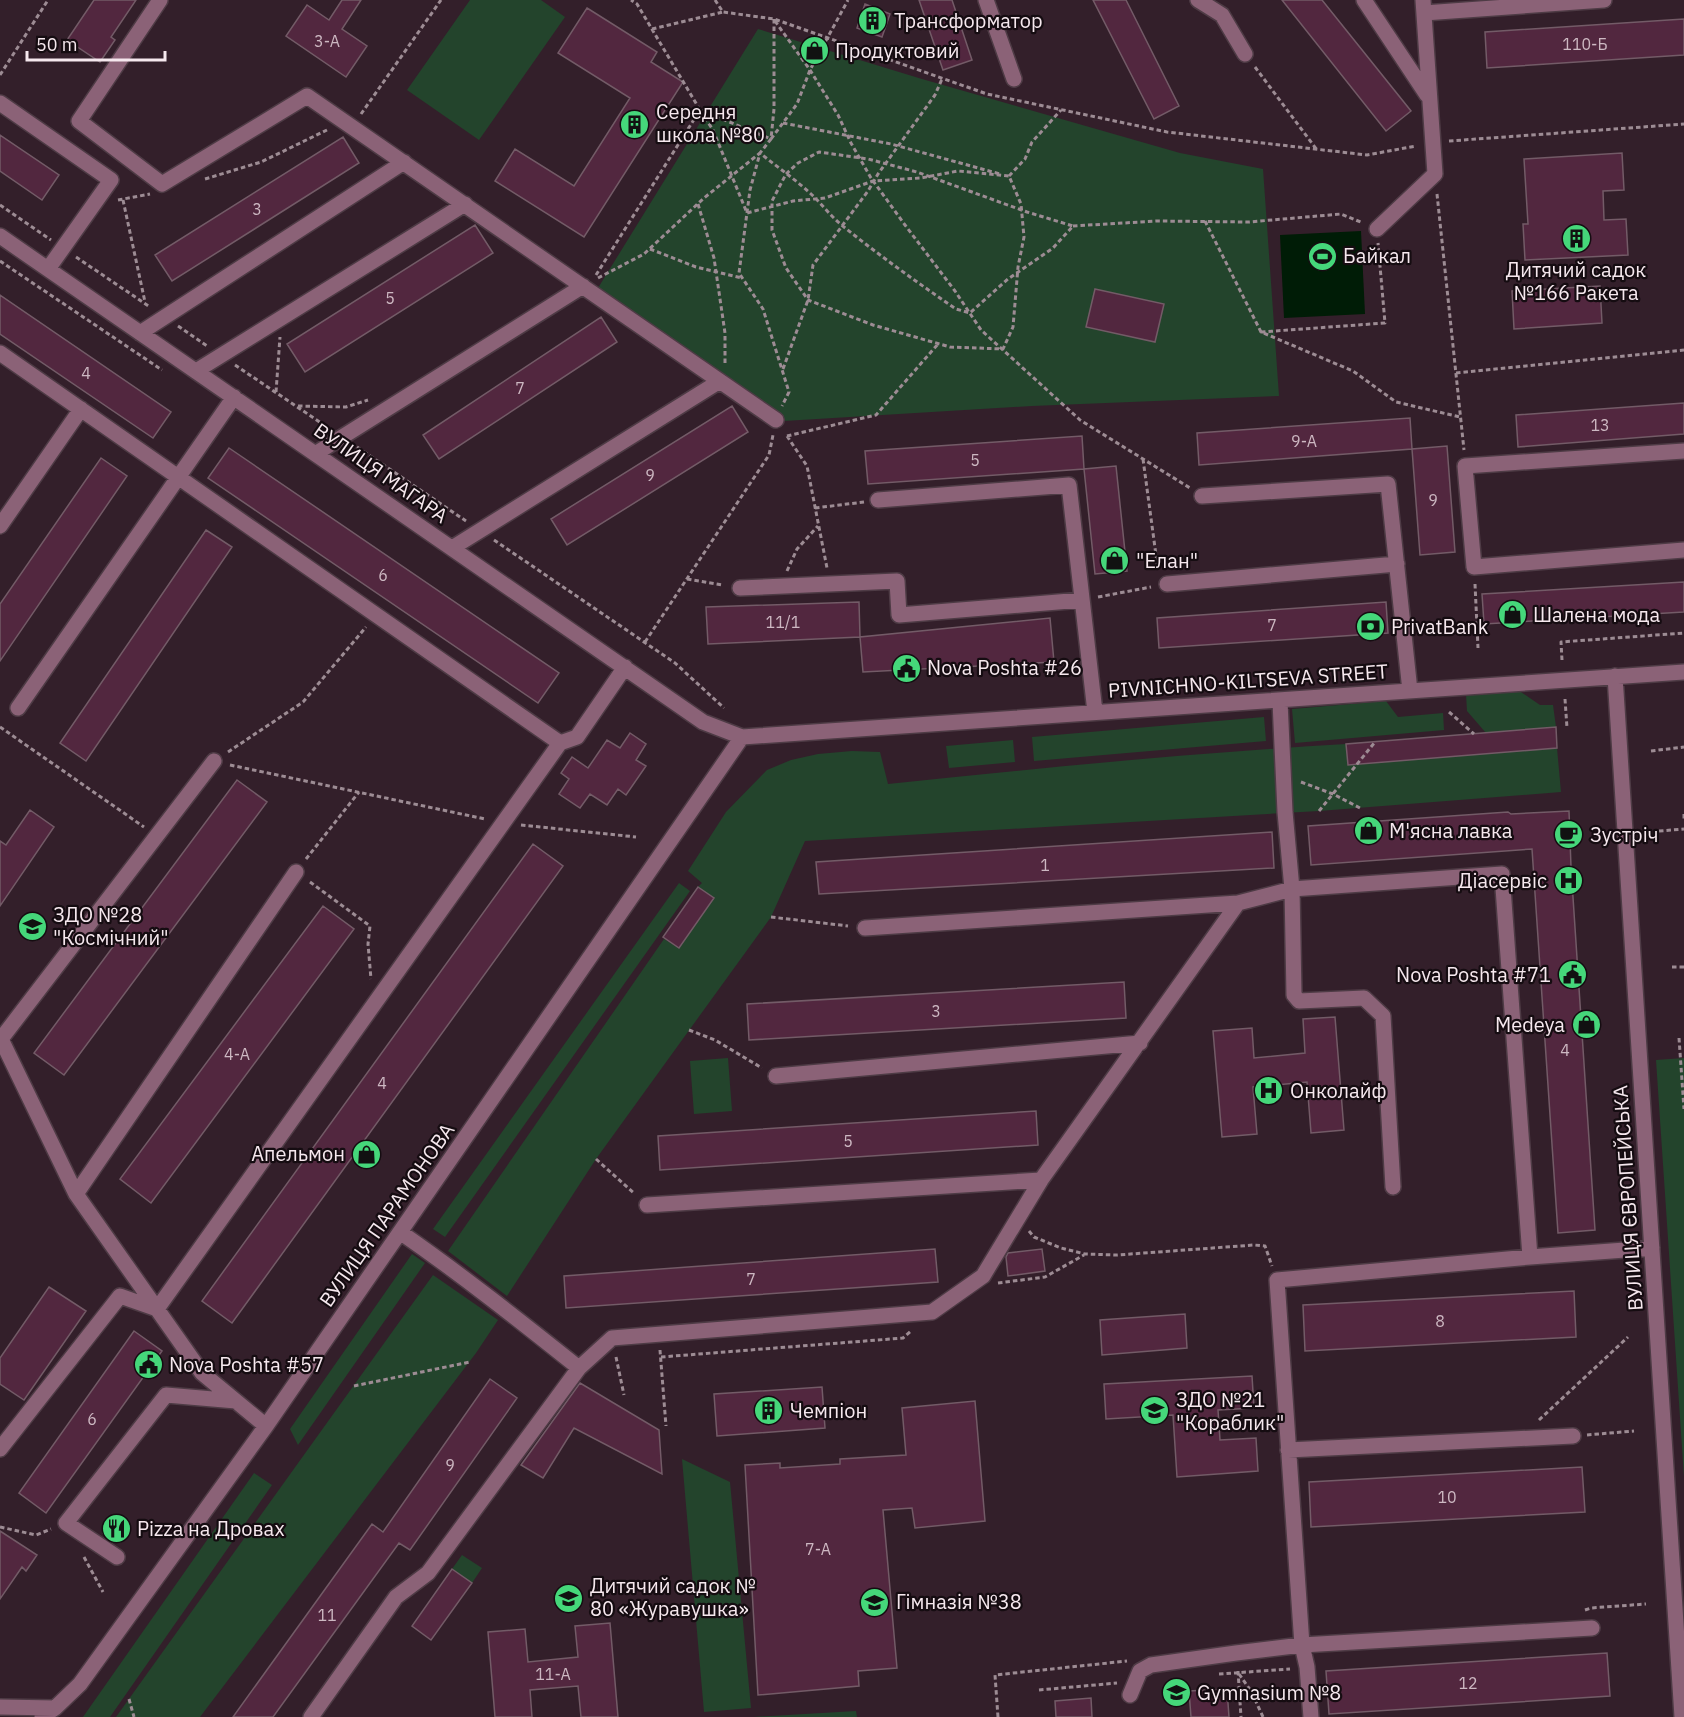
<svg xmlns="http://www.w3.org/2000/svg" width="1684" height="1717" font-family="'IBM Plex Sans',sans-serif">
  <rect width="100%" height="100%" fill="#331f2a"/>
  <!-- green -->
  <path fill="#23442c" d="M470 0H541L565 17 479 140 407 90Z
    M758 29 922 79 1180 153 1263 169 1279 396 1032 406 784 421 598 288Z
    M1518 690 1540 705H1553L1556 727 1486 733 1467 711 1466 694Z
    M1386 701 1398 717 1443 713 1444 730 1295 743 1292 709Z
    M1264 717 1266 741 1034 761 1032 737Z
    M1013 740 1015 762 949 768 946 746Z
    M1346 744 1348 765 1557 748 1561 792 1319 811 805 841 771 917 596 1159 507 1296 448 1251 664 939 679 948 714 898 698 887 702 883 688 871 726 812 767 770 791 760 818 754 852 751 880 752 888 784C1040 768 1193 753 1346 744Z
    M679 883 690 891 445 1237 433 1229Z
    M728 1058 732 1111 694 1114 690 1061Z
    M1684 1058V1477L1656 1060Z
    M412 1254 425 1263 298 1445 290 1429Z
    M433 1275 498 1320 476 1353 200 1717H116Z
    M682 1459 730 1482 751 1708 704 1712Z
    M254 1473 272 1485 110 1717H83Z
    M462 1555 482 1568 472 1583 452 1569Z
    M856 1711 857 1717H753Z"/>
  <!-- water -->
  <path fill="#001c06" d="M1361 231 1365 314 1284 318 1280 235Z"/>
  <!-- building -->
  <path fill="#52273f" stroke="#735b67" stroke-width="1.5" d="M94 0H136L111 37 115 40 100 62 67 40Z
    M342 0H361L342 29 367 46 346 77 286 36 307 5 329 20Z
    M919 0H952L972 60 943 70Z
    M1093 0H1126L1179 106 1154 119Z
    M1282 0H1322L1411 111 1386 131Z
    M865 4 890 14 882 37 857 28Z
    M587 8 657 52 651 62 683 82 584 237 495 181 515 149 574 186 630 98 558 53Z
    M1684 19V55L1487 68 1485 32Z
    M0 135 59 175 42 200 0 171Z
    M343 137 359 163 172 281 155 255Z
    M1622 153 1624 190 1603 191 1604 220 1626 219 1628 255 1525 260 1523 224H1528L1524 159Z
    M475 225 493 253 305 372 287 344Z
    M1600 286 1602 323 1514 329 1512 291Z
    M1095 289 1164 304 1155 342 1086 327Z
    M0 295 171 412 153 438 0 334Z
    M601 317 617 342 439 459 423 435Z
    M1684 403V434L1518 447 1516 415Z
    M732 406 748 432 567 545 551 519Z
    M1410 418 1412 449 1199 465 1197 433Z
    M1082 436 1084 469 868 484 865 451Z
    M1447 446 1455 552 1420 555 1412 449Z
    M229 448 559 673 538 703 208 478Z
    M101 458 127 476 0 661V604Z
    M1116 466 1127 571 1095 574 1084 469Z
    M206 530 232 547 86 761 60 743Z
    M1684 582V612L1484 624 1482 594Z
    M859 602 860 637 708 644 706 607Z
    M1386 602 1388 633 1159 648 1157 618Z
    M1050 618 1054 662 863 672 860 637Z
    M1556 727 1557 748 1348 765 1346 744Z
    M630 733 646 744 636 760 646 766 626 795 618 789 607 805 590 794 580 808 559 794 569 779 561 773 572 757 588 768 607 740 620 748Z
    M237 780 267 802 64 1075 34 1053Z
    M30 810 54 827 0 906V841L6 845Z
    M1569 811 1571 867 1595 1230 1558 1233 1532 849 1311 865 1308 826 1508 812 1511 814Z
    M1272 832 1274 868 819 894 816 862Z
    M533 844 563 866 232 1323 202 1301Z
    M698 887 714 898 679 948 663 937Z
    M323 906 354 929 151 1203 120 1179Z
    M1124 982 1126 1018 749 1040 747 1004Z
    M1335 1017 1344 1130 1311 1133 1307 1082 1253 1087 1257 1134 1222 1137 1213 1031 1252 1028 1254 1058 1305 1053 1303 1019Z
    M1036 1111 1038 1145 660 1170 658 1136Z
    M935 1249 938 1282 566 1308 564 1276Z
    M1042 1249 1045 1271 1008 1276 1006 1257 1008 1253Z
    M49 1287 86 1311 24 1400 0 1384V1358Z
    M1574 1291 1576 1337 1305 1351 1303 1305Z
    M1185 1314 1187 1348 1102 1355 1100 1320Z
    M134 1331 162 1351 46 1513 19 1493Z
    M1252 1376 1254 1408 1218 1410 1220 1440 1256 1438 1258 1471 1177 1477 1173 1415 1106 1419 1104 1384Z
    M490 1379 517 1398 410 1550 399 1543 273 1717H233L372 1524 383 1532Z
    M580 1383 659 1430 662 1474 574 1428 543 1478 521 1465Z
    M822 1387 825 1428 717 1436 714 1394Z
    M975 1401 985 1521 915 1528 912 1508 883 1510 897 1668 858 1671 859 1686 758 1695 745 1465 780 1463V1468L840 1464V1459L906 1455 902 1408Z
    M1582 1467 1585 1512 1311 1527 1309 1482Z
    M115 1516 129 1526 117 1542 103 1533Z
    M0 1531 37 1555 26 1571 22 1567 0 1599Z
    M452 1569 472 1583 431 1640 412 1626Z
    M610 1623 618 1717H581L578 1686 530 1690 532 1717H495L488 1632 525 1629 528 1662 578 1657 575 1626Z
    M1607 1653 1610 1696 1329 1714 1326 1671Z
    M1227 1689 1229 1717H1191L1189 1691Z
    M1091 1698 1092 1717H1056L1055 1701Z"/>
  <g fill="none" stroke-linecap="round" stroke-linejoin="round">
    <defs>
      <path id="minor" d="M160 0 79 121 162 184 307 96 776 420
        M986 0 1014 79
        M1198 0 1222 15 1245 54
        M1364 0 1427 95
        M1424 13 1604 0
        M0 103 111 180 48 269
        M1377 229 1435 174 1423 0
        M0 236 703 722 742 737 1684 672
        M140 333 404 162
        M0 353 560 743
        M196 371 465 204
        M1684 451 1465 466 1474 567 1684 550
        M315 454 583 286
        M1202 496 1388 484 1410 691
        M878 500 1069 485 1095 712
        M0 526 81 409
        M452 548 720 381
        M1167 584 1397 564
        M740 588 897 581 899 615 1082 600
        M1615 676 1682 1717
        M1280 701 1285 812 1292 889 1294 995 1299 1001 1364 998 1383 1016 1393 1187
        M18 708 234 397
        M214 761 1 1039 76 1194 202 1373 266 1426
        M865 928 1238 903
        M776 1076 1140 1043
        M76 1194 296 872
        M647 1205 1041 1180
        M400 1232C462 1275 520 1321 579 1368L612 1338 932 1312 983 1276 1041 1180 1238 903 1292 889 1502 874 1530 1257
        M0 1449 120 1296 157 1309 560 743 577 737 625 667
        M1288 1450 1573 1436
        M117 1557 66 1523 166 1395 236 1401
        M1130 1695 1140 1671 1151 1665 1236 1653 1302 1645 1277 1280 1530 1257 1652 1248
        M0 1707 55 1708
        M42 1717 55 1708 80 1684 266 1426 742 737
        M311 1717 396 1597 428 1573 579 1368
        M1311 1717 1307 1667 1302 1645 1592 1628"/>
    </defs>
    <!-- minor casing -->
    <use href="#minor" stroke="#4e3b45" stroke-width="18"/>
    <!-- path -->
    <path stroke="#9d8c94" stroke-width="3" stroke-dasharray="4.5 3" stroke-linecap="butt" d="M715 0 723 12 774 19 987 94 1167 132 1367 155 1416 146
      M774 19V109L771 139 760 153 750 190 739 273 763 309 789 392 782 406
      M775 21 810 70 838 115 851 143 871 178 905 225 955 291 981 330 1080 420 1190 488
      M652 29 723 12
      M1255 67 1317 150
      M0 75 48 0
      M361 114 441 0
      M783 123 891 144 1000 174
      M1449 141 1684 124
      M1009 176 1025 159 1032 142 1061 110
      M205 179 261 162 327 130
      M1437 194 1464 450
      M118 200 150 194
      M123 200 145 302
      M698 204 714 258 725 333V364
      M0 205 51 240
      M1205 221 1261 332 1353 371 1396 402 1460 417
      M1073 226 1157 221 1249 222 1341 214 1363 223
      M650 249 696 267 742 278
      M76 257 150 307
      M0 261 162 370
      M596 275 700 110 637 4 631 0
      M598 278 644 254 704 198 760 153C777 167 795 179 811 194 822 204 831 217 844 227 880 256 918 283 956 309L970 313 1008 279 1053 248 1073 226 1027 212 917 172 868 159 819 152 798 163 786 174 772 201V230L786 268 808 300 873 325 950 347 1003 349 1013 327 1018 267 1024 237 1021 204 1009 176 958 171 921 178 873 181 825 198 793 201 747 213 713 130 700 110 771 139 797 104 810 70 848 0
      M178 326 207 346
      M1261 332 1385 323 1378 243
      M235 365 327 427
      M783 369 808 300 813 265 868 191 878 174 935 95 942 79
      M1456 373 1684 350
      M276 392 280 337
      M298 406 346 407 368 400
      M787 436 876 415 938 344
      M787 436 807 466 827 568
      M357 447 466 521
      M1143 459 1158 570
      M815 508 864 502
      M494 540 675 663 724 708
      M787 571 797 549 818 526
      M687 579 723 585
      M1475 584 1478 648
      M1098 597 1151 587
      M645 642 769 455 773 435
      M1562 660 1561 642 1684 633
      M1565 699 1567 728
      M1449 712 1474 734
      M0 727 144 827
      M1651 751 1684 747
      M228 752 303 702 366 627
      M230 765 485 819
      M1301 782 1333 794 1360 808
      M1319 811 1375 742
      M1684 814V820
      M521 825 636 837
      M1659 831 1684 829
      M306 859 359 792
      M310 882 370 926 368 944 371 979
      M771 917 848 926
      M1672 967H1684
      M689 1030 715 1040 762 1068
      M1679 1038 1684 1109
      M596 1159 635 1194
      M1029 1231 1034 1237 1061 1248 1085 1254 1117 1255 1254 1245 1265 1246 1272 1266
      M998 1283 1045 1277 1084 1255
      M660 1350 666 1426
      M616 1357 624 1395
      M661 1357 903 1338 911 1331
      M354 1386 470 1362
      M1539 1420 1628 1337
      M1587 1435 1634 1431
      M0 1527 36 1535 51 1529
      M84 1557 103 1592
      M1585 1610 1591 1608 1646 1604
      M1238 1671 1241 1717
      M1219 1674 1290 1669
      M1239 1674 1251 1691 1263 1717
      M1039 1690 1117 1683
      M129 1699 134 1717
      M998 1717 995 1675 1127 1661"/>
    <!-- minor -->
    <use href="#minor" stroke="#8b6277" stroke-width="15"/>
  </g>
  <!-- icons -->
  <defs>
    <symbol id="building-disc" viewBox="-11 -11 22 22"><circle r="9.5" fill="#45d77a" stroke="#150c11"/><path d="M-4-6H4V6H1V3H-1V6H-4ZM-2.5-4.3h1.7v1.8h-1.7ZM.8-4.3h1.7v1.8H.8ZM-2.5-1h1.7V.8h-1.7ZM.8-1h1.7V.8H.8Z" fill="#111"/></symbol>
    <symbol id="shop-disc" viewBox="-11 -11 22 22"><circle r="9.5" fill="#45d77a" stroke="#150c11"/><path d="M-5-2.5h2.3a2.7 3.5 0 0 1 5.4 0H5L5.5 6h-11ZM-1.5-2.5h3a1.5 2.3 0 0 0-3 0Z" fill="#111"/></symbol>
    <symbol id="stadium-disc" viewBox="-11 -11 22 22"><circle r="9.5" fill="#45d77a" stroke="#150c11"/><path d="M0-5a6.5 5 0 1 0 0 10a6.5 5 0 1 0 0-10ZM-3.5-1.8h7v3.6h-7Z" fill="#111"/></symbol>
    <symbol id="bank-disc" viewBox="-11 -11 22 22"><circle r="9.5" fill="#45d77a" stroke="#150c11"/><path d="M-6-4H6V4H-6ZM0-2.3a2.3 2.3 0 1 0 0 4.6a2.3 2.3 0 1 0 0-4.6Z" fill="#111"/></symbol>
    <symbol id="civic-disc" viewBox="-11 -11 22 22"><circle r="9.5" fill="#45d77a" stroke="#150c11"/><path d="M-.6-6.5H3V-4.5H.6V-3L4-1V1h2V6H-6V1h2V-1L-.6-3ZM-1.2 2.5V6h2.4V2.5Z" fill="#111"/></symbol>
    <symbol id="cafe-disc" viewBox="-11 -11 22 22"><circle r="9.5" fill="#45d77a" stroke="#150c11"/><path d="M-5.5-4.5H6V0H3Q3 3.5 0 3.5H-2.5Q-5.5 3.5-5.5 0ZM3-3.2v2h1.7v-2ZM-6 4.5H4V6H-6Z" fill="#111"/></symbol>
    <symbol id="hospital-disc" viewBox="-11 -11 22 22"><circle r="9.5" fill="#45d77a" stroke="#150c11"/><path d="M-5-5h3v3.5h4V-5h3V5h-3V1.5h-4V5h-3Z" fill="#111"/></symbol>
    <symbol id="school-disc" viewBox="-11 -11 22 22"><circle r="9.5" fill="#45d77a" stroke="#150c11"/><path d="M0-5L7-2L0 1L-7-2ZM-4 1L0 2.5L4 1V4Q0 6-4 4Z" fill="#111"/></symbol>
    <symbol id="restaurant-disc" viewBox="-11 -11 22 22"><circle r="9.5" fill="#45d77a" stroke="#150c11"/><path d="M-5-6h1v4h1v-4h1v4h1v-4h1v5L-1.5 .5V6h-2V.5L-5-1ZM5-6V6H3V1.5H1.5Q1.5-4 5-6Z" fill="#111"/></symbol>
  </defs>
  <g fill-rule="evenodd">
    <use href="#building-disc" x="856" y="4" width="33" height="33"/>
    <use href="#shop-disc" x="798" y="34" width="33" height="33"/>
    <use href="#building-disc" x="618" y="108" width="33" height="33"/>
    <use href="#building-disc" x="1560" y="222" width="33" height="33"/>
    <use href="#stadium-disc" x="1306" y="240" width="33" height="33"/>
    <use href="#shop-disc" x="1098" y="544" width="33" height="33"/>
    <use href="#shop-disc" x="1496" y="598" width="33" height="33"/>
    <use href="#bank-disc" x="1354" y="610" width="33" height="33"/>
    <use href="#civic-disc" x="890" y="652" width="33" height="33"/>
    <use href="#shop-disc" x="1352" y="814" width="33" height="33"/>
    <use href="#cafe-disc" x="1552" y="818" width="33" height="33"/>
    <use href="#hospital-disc" x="1552" y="864" width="33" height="33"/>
    <use href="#school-disc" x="16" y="910" width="33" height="33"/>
    <use href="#civic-disc" x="1556" y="958" width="33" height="33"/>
    <use href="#shop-disc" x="1570" y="1008" width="33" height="33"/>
    <use href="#hospital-disc" x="1252" y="1074" width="33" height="33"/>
    <use href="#shop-disc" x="350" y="1138" width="33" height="33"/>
    <use href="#civic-disc" x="132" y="1348" width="33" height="33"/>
    <use href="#building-disc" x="752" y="1394" width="33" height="33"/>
    <use href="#school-disc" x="1138" y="1394" width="33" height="33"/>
    <use href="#restaurant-disc" x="100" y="1512" width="33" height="33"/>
    <use href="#school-disc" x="552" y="1582" width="33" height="33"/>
    <use href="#school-disc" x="858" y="1586" width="33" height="33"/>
    <use href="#school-disc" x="1160" y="1676" width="33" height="33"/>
  </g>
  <g text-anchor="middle" stroke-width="4.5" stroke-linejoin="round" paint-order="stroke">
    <!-- number labels -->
    <g font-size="16" fill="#cdb8c2">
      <text x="327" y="47">3-А</text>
      <text x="1585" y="50">110-Б</text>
      <text x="257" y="215">3</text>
      <text x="390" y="304">5</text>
      <text x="86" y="379">4</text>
      <text x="520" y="394">7</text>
      <text x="1600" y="431">13</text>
      <text x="1304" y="447">9-А</text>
      <text x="975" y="466">5</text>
      <text x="650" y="481">9</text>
      <text x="1433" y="506">9</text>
      <text x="383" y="581">6</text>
      <text x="783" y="628">11/1</text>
      <text x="1272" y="631">7</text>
      <text x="1045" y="871">1</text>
      <text x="936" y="1017">3</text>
      <text x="1565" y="1056">4</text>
      <text x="237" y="1060">4-А</text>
      <text x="382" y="1089">4</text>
      <text x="848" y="1147">5</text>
      <text x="751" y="1285">7</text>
      <text x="1440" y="1327">8</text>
      <text x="92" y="1425">6</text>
      <text x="450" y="1471">9</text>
      <text x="1447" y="1503">10</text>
      <text x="818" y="1555">7-А</text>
      <text x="327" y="1621">11</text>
      <text x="553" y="1680">11-А</text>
      <text x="1468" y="1689">12</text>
    </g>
    <!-- poi labels -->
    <g font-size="20" fill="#f6e8ee" stroke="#150c11" text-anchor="start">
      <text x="894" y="28">Трансформатор</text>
      <text x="835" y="58">Продуктовий</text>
      <text x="656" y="119">Середня<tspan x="656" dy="23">школа №80</tspan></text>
      <text x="1343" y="263">Байкал</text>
      <text x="1576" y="277" text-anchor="middle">Дитячий садок<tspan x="1576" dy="23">№166 Ракета</tspan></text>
      <text x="1136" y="568">"Елан"</text>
      <text x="1533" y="622">Шалена мода</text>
      <text x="1391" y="634">PrivatBank</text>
      <text x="927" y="675">Nova Poshta #26</text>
      <text x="1389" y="838">М'ясна лавка</text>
      <text x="1590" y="842">Зустрiч</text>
      <text x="1547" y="888" text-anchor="end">Діасервіс</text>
      <text x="53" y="922">ЗДО №28<tspan x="53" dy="23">"Космічний"</tspan></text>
      <text x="1551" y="982" text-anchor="end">Nova Poshta #71</text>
      <text x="1565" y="1032" text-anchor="end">Medeya</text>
      <text x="1290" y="1098">Онколайф</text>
      <text x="345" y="1161" text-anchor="end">Апельмон</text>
      <text x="169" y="1372">Nova Poshta #57</text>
      <text x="1176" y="1407">ЗДО №21<tspan x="1176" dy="23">"Кораблик"</tspan></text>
      <text x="790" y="1418">Чемпіон</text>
      <text x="137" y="1536">Pizza на Дровах</text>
      <text x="590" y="1593">Дитячий садок №<tspan x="590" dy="23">80 «Журавушка»</tspan></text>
      <text x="896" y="1609">Гімназія №38</text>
      <text x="1197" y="1700">Gymnasium №8</text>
    </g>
    <!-- street labels -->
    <g font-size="20" fill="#f6e8ee" stroke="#150c11">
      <text transform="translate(381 473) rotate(35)" y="7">ВУЛИЦЯ МАГАРА</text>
      <text transform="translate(1248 681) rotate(-4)" y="7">PIVNICHNO-KILTSEVA STREET</text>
      <text transform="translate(1628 1198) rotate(-94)" y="7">ВУЛИЦЯ ЄВРОПЕЙСЬКА</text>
      <text transform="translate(387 1215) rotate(-55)" y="7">ВУЛИЦЯ ПАРАМОНОВА</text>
    </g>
  </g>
  <!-- scale -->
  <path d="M27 51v9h138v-9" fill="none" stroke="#f6e8ee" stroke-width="3"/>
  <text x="36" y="51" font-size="18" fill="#f6e8ee" stroke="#150c11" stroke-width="4.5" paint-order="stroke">50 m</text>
</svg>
